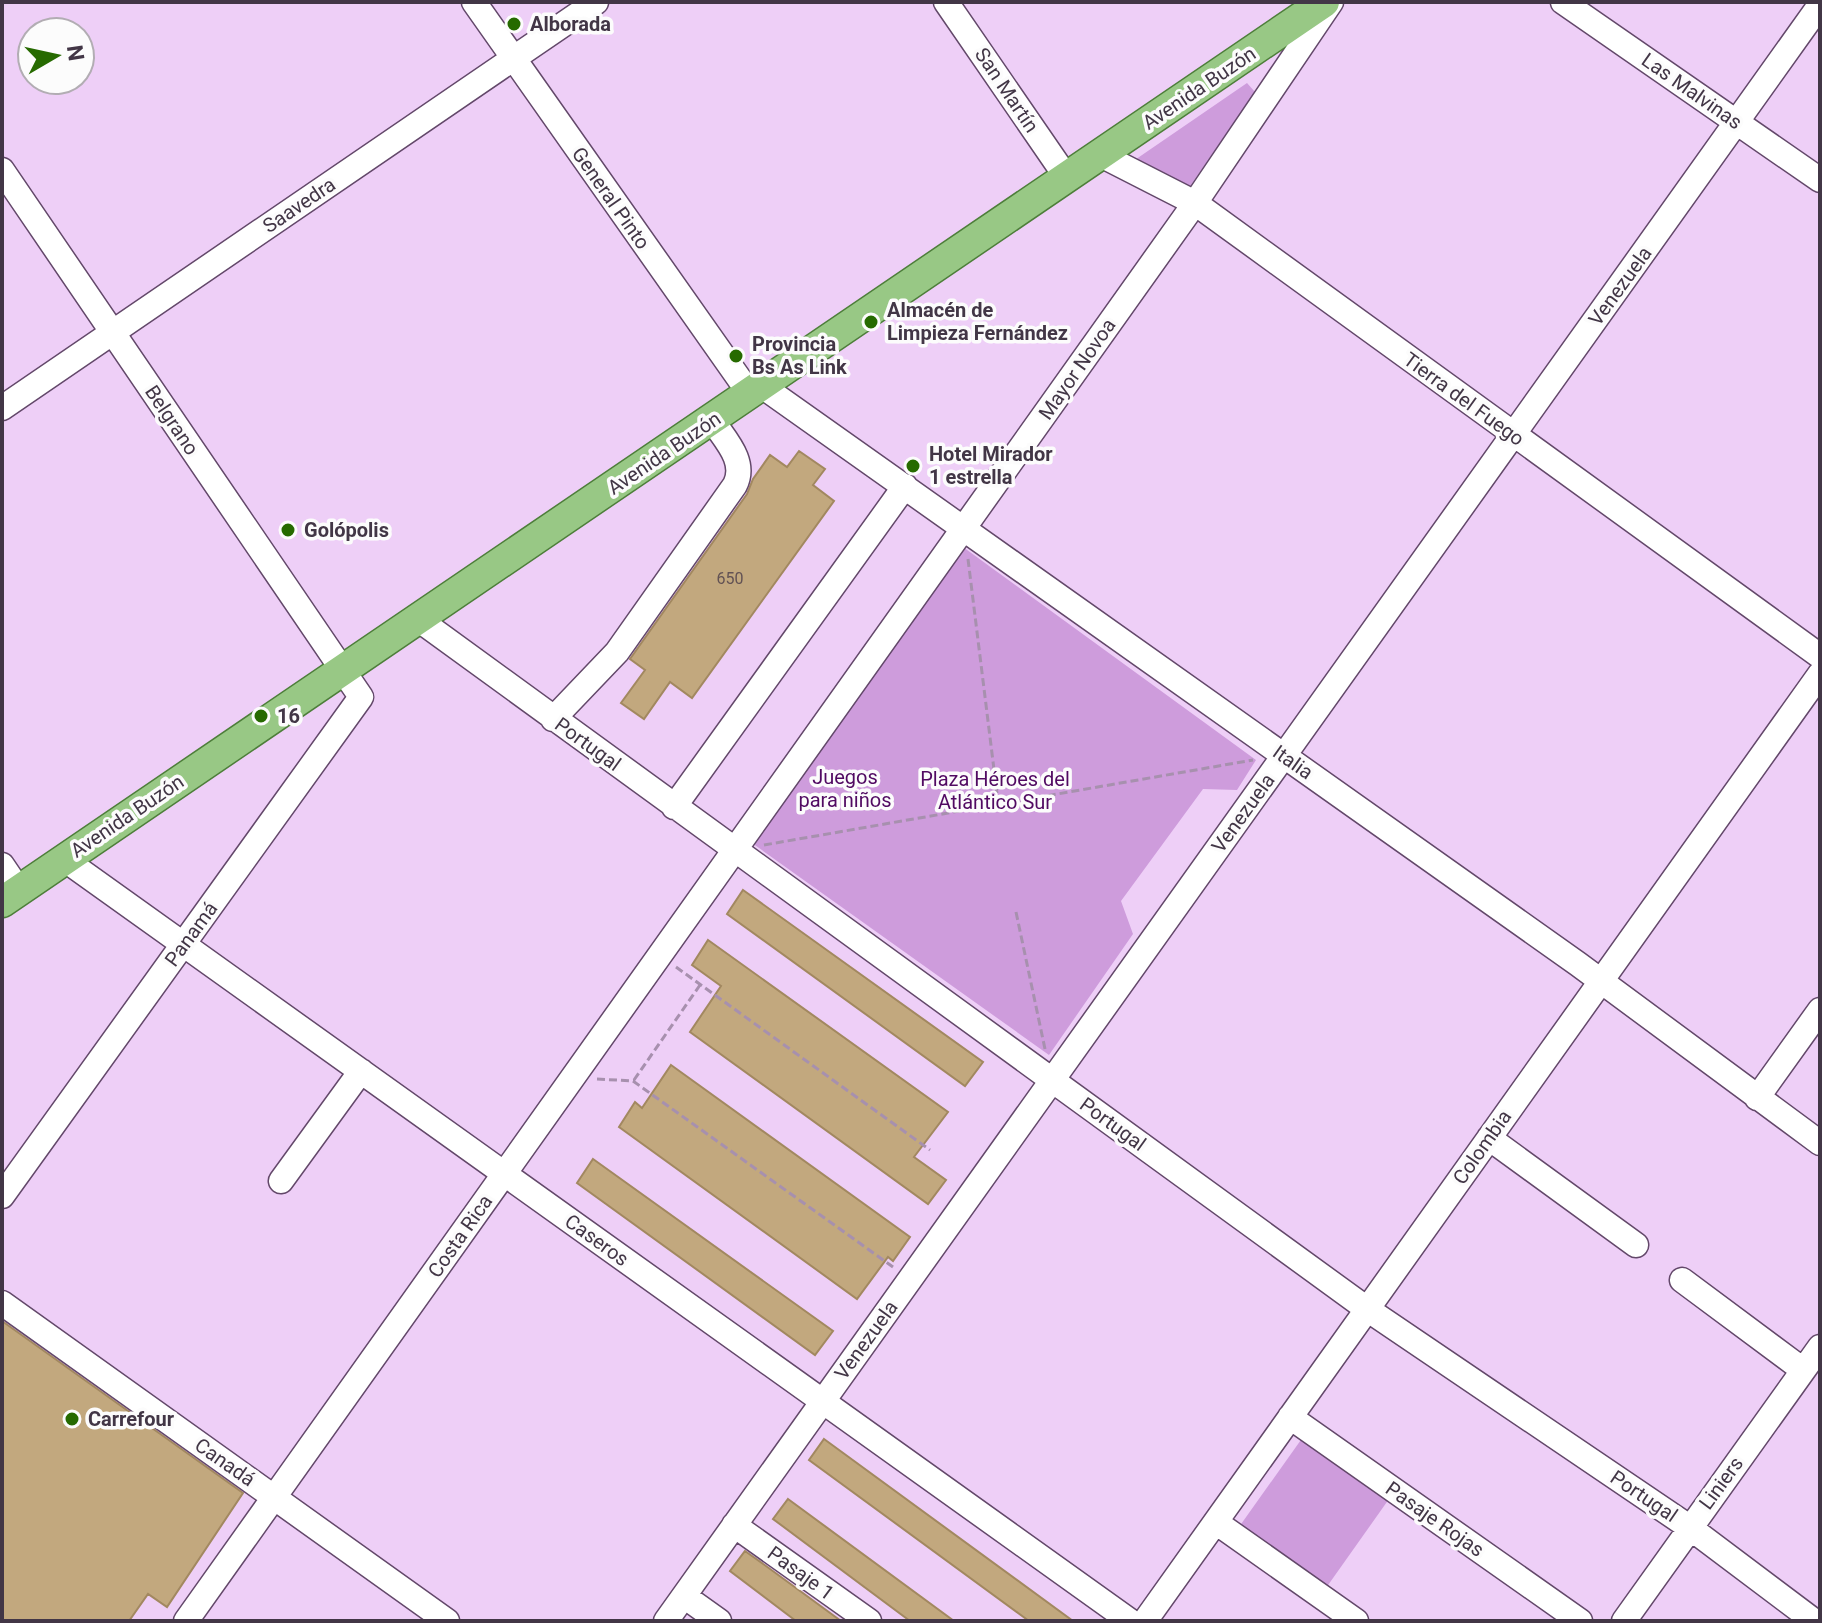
<svg xmlns="http://www.w3.org/2000/svg" width="1822" height="1623" font-family="Roboto,sans-serif">
  <rect width="100%" height="100%" fill="#eecff7"/>
  <!-- green -->
  <path fill="#ce9cdc" d="M1247 83 1255 92 1186 192 1126 166Z
    M963 547 1256 760 1237 790 1203 789 1121 901 1133 934 1049 1055 752 843Z
    M1303 1437 1389 1499 1326 1588 1239 1527Z"/>
  <!-- building -->
  <path fill="#c2a87e" stroke="#a28860" stroke-width="2" d="M799 451 825 469 813 485 834 501 692 698 670 682 644 719 621 703 645 670 630 659 747 494 753 479 770 455 787 467Z
    M743 890 983 1062 965 1086 727 914Z
    M708 940 948 1112 914 1157 946 1180 928 1204 690 1032 721 986 692 965Z
    M671 1065 910 1237 893 1261 888 1257 857 1299 619 1127 635 1102 642 1108Z
    M593 1159 833 1331 815 1355 577 1183Z
    M2 1321 243 1493 167 1607 148 1594 129 1621H2Z
    M824 1439 1073 1621H1029L809 1460Z
    M788 1499 954 1621H910L773 1519Z
    M745 1551 766 1566 841 1621H796L730 1571Z"/>
  <g fill="none" stroke-linecap="round" stroke-linejoin="round">
    <defs>
      <path id="minor" d="M474 2 750 394
        M946 2 1067 178
        M1563 2 1820 180
        M1101 155 1195 203 1820 656
        M2 170 361 697 2 1196
        M762 386 1578 964 1820 1143
        M2 408 596 2
        M418 619 1367 1309 1689 1527 1814 1621
        M553 719 617 652 735 485C747 461 725 440 712 420
        M674 807 905 486
        M64 859 1130 1621
        M2 865 19 890
        M1757 1098 1820 1010
        M1489 1138 1636 1245
        M281 1181 361 1071
        M1682 1280 1803 1370
        M2 1303 447 1621
        M1290 1417 1580 1621
        M1217 1523 1356 1621
        M734 1525 869 1621
        M684 1596 719 1621
        M186 1621 1195 203 1331 2
        M666 1621 1820 5
        M1145 1621 1820 674
        M1624 1621 1820 1347"/>
      <path id="major" d="M2 902 1324 2"/>
    </defs>
    <!-- minor casing -->
    <use href="#minor" stroke="#63486a" stroke-width="27"/>
    <!-- major casing -->
    <use href="#major" stroke="#4d7e3a" stroke-width="33"/>
    <!-- path -->
    <path stroke="#a790ae" stroke-width="3" stroke-dasharray="8 4" stroke-linecap="butt" d="M968 559 998 802
      M764 845 1253 760
      M1016 912 1045 1049
      M676 967 930 1150
      M597 1079 633 1081 893 1267
      M634 1080 700 985"/>
    <!-- minor -->
    <use href="#minor" stroke="#fff" stroke-width="24"/>
    <!-- major -->
    <use href="#major" stroke="#98c885" stroke-width="30"/>
  </g>
  <!-- markers -->
  <g fill="#266a00" stroke="#fcfcfc" stroke-width="3">
    <circle cx="514" cy="24" r="8"/>
    <circle cx="871" cy="322" r="8"/>
    <circle cx="736" cy="356" r="8"/>
    <circle cx="913" cy="466" r="8"/>
    <circle cx="288" cy="530" r="8"/>
    <circle cx="261" cy="716" r="8"/>
    <circle cx="72" cy="1419" r="8"/>
  </g>
  <g text-anchor="middle" stroke-width="7" stroke-linejoin="round" paint-order="stroke">
    <!-- number labels -->
    <g font-size="16" fill="#625254">
      <text x="730" y="584">650</text>
    </g>
    <!-- poi labels -->
    <g font-size="20" font-weight="bold" fill="#423646" stroke="#fcfcfc" text-anchor="start">
      <text x="530" y="31">Alborada</text>
      <text x="887" y="317">Almacén de<tspan x="887" dy="23">Limpieza Fernández</tspan></text>
      <text x="752" y="351">Provincia<tspan x="752" dy="23">Bs As Link</tspan></text>
      <text x="929" y="461">Hotel Mirador<tspan x="929" dy="23">1 estrella</tspan></text>
      <text x="304" y="537">Golópolis</text>
      <text x="277" y="723">16</text>
      <text x="88" y="1426">Carrefour</text>
    </g>
    <!-- street labels -->
    <g font-size="20" fill="#423646" stroke="#fcfcfc">
      <text transform="translate(1199 88) rotate(-34)" y="7">Avenida Buzón</text>
      <text transform="translate(1007 90) rotate(56)" y="7">San Martín</text>
      <text transform="translate(1692 91) rotate(35)" y="7">Las Malvinas</text>
      <text transform="translate(611 198) rotate(55)" y="7">General Pinto</text>
      <text transform="translate(299 205) rotate(-34)" y="7">Saavedra</text>
      <text transform="translate(1620 286) rotate(-54)" y="7">Venezuela</text>
      <text transform="translate(1077 369) rotate(-55)" y="7">Mayor Novoa</text>
      <text transform="translate(1464 399) rotate(36)" y="7">Tierra del Fuego</text>
      <text transform="translate(172 420) rotate(56)" y="7">Belgrano</text>
      <text transform="translate(664 453) rotate(-34)" y="7">Avenida Buzón</text>
      <text transform="translate(588 744) rotate(36)" y="7">Portugal</text>
      <text transform="translate(1293 762) rotate(35)" y="7">Italia</text>
      <text transform="translate(1243 813) rotate(-54)" y="7">Venezuela</text>
      <text transform="translate(127 816) rotate(-34)" y="7">Avenida Buzón</text>
      <text transform="translate(191 934) rotate(-54)" y="7">Panamá</text>
      <text transform="translate(1113 1124) rotate(36)" y="7">Portugal</text>
      <text transform="translate(1482 1147) rotate(-55)" y="7">Colombia</text>
      <text transform="translate(460 1236) rotate(-55)" y="7">Costa Rica</text>
      <text transform="translate(597 1240) rotate(36)" y="7">Caseros</text>
      <text transform="translate(866 1340) rotate(-54)" y="7">Venezuela</text>
      <text transform="translate(225 1462) rotate(35)" y="7">Canadá</text>
      <text transform="translate(1721 1483) rotate(-54)" y="7">Liniers</text>
      <text transform="translate(1644 1496) rotate(34)" y="7">Portugal</text>
      <text transform="translate(1435 1519) rotate(35)" y="7">Pasaje Rojas</text>
      <text transform="translate(801 1573) rotate(36)" y="7">Pasaje 1</text>
    </g>
    <!-- park labels -->
    <g font-size="20" fill="#510a62" stroke="#fcfcfc">
      <text x="845" y="784">Juegos<tspan x="845" dy="23">para niños</tspan></text>
      <text x="995" y="786">Plaza Héroes del<tspan x="995" dy="23">Atlántico Sur</tspan></text>
    </g>
  </g>
  <!-- border -->
  <rect width="1822" height="1623" fill="none" stroke="#423646" stroke-width="8"/>
  <!-- north arrow -->
  <g transform="translate(56 56) rotate(81)"><circle r="38" fill="#fcfcfc" stroke="#b2adb3" stroke-width="2"/>
  <path d="M0-6L14 30L0 20L-14 30Z" fill="#266a00"/>
  <text y="-12" font-size="22" font-weight="bold" text-anchor="middle" fill="#423646">N</text>
  </g>
</svg>
